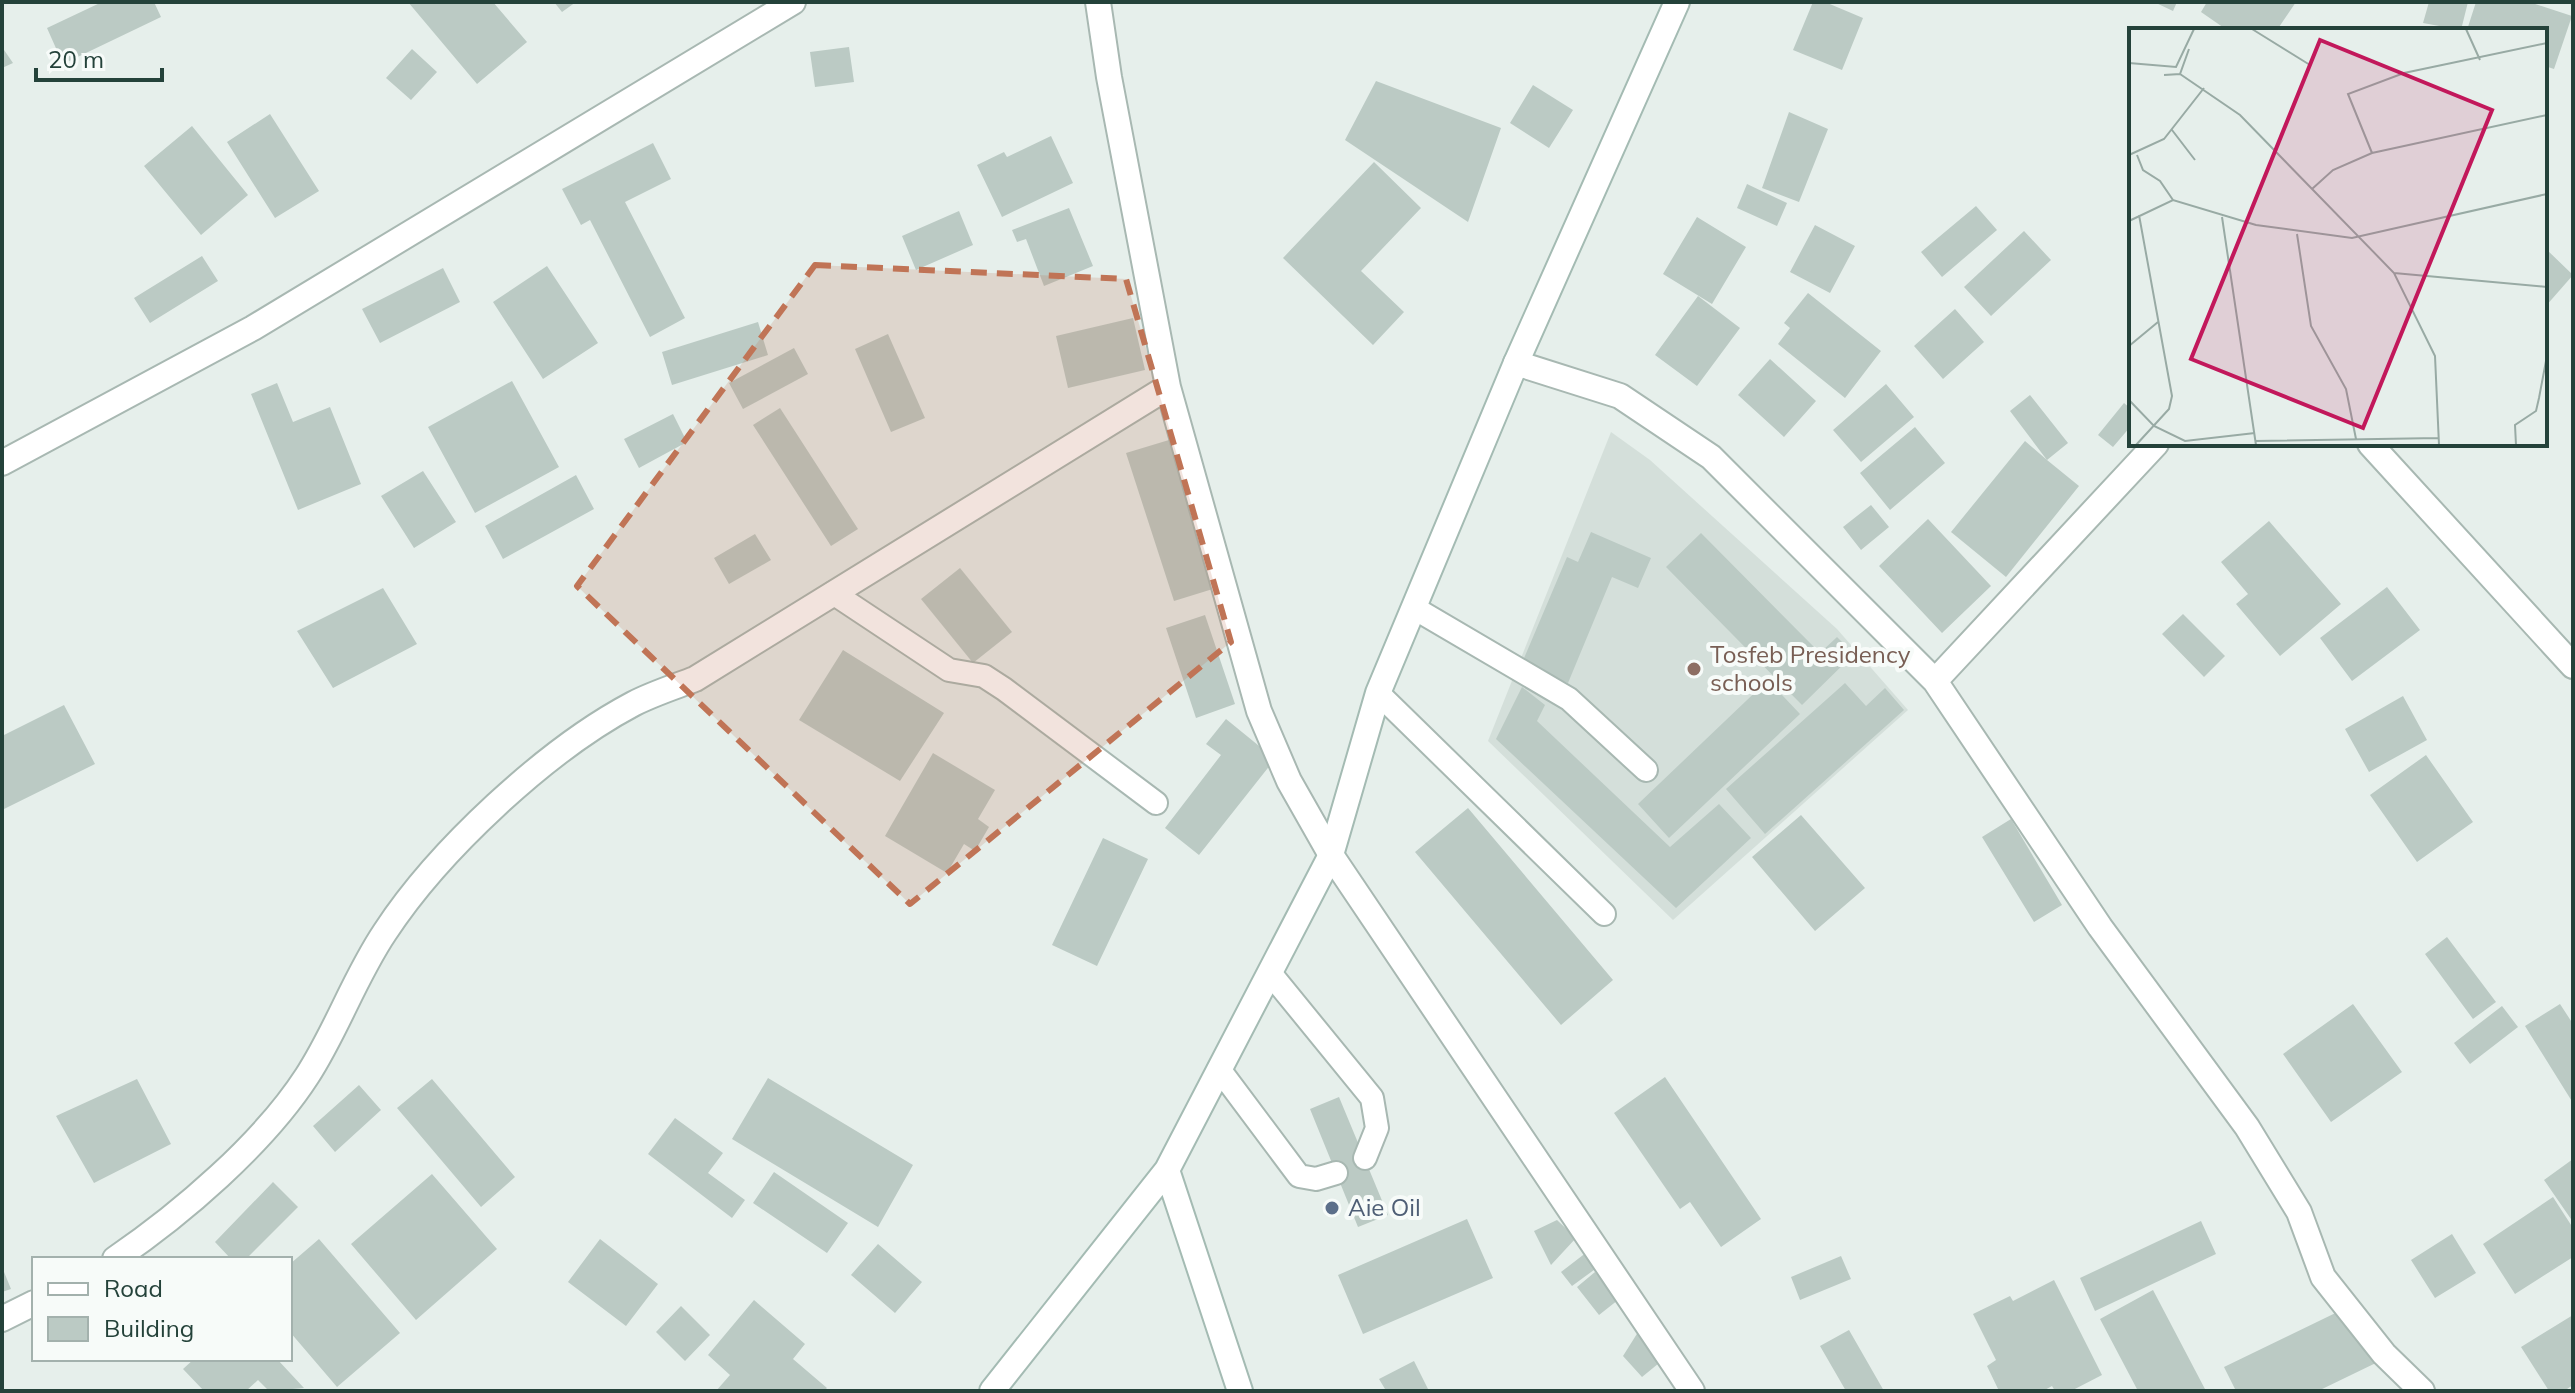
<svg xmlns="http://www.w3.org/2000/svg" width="2575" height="1393" font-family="Mulish,sans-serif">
  <rect width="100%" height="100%" fill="#e6efeb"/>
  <!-- built -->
  <path fill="#d4dfda" d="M1611 432 1650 460 1837 629 1908 710 1673 920 1488 741Z"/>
  <!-- building -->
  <path fill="#bbcac4" d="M102 2H154L161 17 63 64 47 28Z
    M408 2H493L527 42 477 84Z
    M554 2H576L562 12Z
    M1813 2H1825L1863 18 1842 70 1793 50Z
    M2154 2H2177L2173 11Z
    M2207 2H2296L2277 30H2227L2201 12Z
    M2429 2H2468L2461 30 2423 23Z
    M2476 2H2529L2572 16 2554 69 2545 66V30H2467Z
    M2 47 13 63 2 68Z
    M849 47 854 82 815 87 810 52Z
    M412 49 437 72 411 100 386 78Z
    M1376 81 1501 128 1468 222 1345 140Z
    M1533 85 1573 110 1549 148 1510 123Z
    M1789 112 1828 129 1799 202 1762 188Z
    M270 114 319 191 275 218 227 142Z
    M192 126 248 195 201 235 144 166Z
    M1051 136 1073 183 1002 217 977 165 1004 152 1007 157Z
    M653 143 671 179 625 202 685 318 650 337 590 220 581 225 562 189Z
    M1374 162 1421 208 1361 271 1404 312 1373 345 1283 258Z
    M1747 184 1787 203 1777 226 1737 208Z
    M1976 206 1997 230 1942 277 1921 252Z
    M1069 208 1093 266 1044 286 1026 239 1017 242 1012 230Z
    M959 211 973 245 916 270 902 236Z
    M1697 217 1746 247 1712 304 1663 274Z
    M1815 225 1855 246 1830 293 1790 272Z
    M2024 231 2051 260 1991 316 1964 287Z
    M2545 248 2573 275 2545 307Z
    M202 256 218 281 150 323 134 298Z
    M547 266 598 343 543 379 493 302Z
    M443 268 460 302 380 343 362 309Z
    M1808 293 1881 351 1845 398 1778 344 1790 328 1784 323Z
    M1698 296 1740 328 1697 386 1655 355Z
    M1955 309 1984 342 1943 379 1914 346Z
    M1133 318 1145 370 1068 388 1056 336Z
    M758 322 768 355 672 385 662 352Z
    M888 334 925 418 891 432 855 349Z
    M794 348 808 374 743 409 729 383Z
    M1770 359 1816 401 1784 437 1738 395Z
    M512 381 559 467 475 513 428 427Z
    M277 383 293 422 330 407 361 484 298 510 251 394Z
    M1886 384 1914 417 1861 462 1833 430Z
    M2030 395 2068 443 2047 460 2079 486 2006 577 1951 532 2025 441 2047 460 2010 411Z
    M2124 403 2131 409V426L2113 447 2098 435Z
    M780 408 858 529 831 546 753 425Z
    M673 414 687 442 639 468 624 439Z
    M1915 427 1945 463 1890 510 1860 473Z
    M1169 440 1216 588 1174 601 1126 453Z
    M423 471 456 522 414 548 381 496Z
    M576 475 594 509 503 559 485 526Z
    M1871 505 1889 527 1861 550 1843 527Z
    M1928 519 1991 586 1942 633 1879 566Z
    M2269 521 2341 604 2280 656 2236 604 2248 594 2221 562Z
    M1591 532 1651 558 1638 588 1612 577 1568 683 1522 663 1567 557 1578 562Z
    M1701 533 1820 653 1837 637 1854 654 1802 705 1666 567Z
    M755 534 771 560 729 584 714 558Z
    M960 568 1012 632 973 663 921 599Z
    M2387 587 2420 630 2352 681 2320 638Z
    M383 588 417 644 333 688 297 631Z
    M2183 614 2225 656 2204 677 2162 634Z
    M1205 615 1235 704 1196 718 1166 628Z
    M843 650 944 713 900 781 799 720Z
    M1768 680 1800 714 1669 838 1638 804Z
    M1845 683 1866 706 1885 688 1904 710 1765 834 1726 789Z
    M1522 687 1545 705 1537 721 1670 847 1719 804 1751 838 1676 908 1496 739Z
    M2403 696 2427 740 2369 772 2345 729Z
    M64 705 95 764 4 809 2 736Z
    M1226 719 1275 759 1199 855 1165 828 1221 755 1206 744Z
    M933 753 995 790 978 819 989 827 975 851 964 844 947 873 885 836Z
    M2426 755 2473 822 2417 862 2370 795Z
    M1468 808 1613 980 1561 1025 1415 852Z
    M1801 815 1865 888 1815 931 1752 857Z
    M2011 819 2062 905 2034 922 1982 837Z
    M1103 838 1148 859 1097 966 1052 945Z
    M2447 937 2496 1002 2473 1019 2425 954Z
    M2353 1004 2402 1072 2331 1122 2283 1054Z
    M2560 1004 2573 1024V1103L2525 1026Z
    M2502 1006 2518 1027 2470 1064 2454 1043Z
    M1665 1077 1761 1219 1721 1247 1690 1202 1680 1209 1614 1113Z
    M768 1078 913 1165 878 1227 732 1139Z
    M137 1079 171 1144 94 1183 56 1116Z
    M432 1079 515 1177 481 1207 397 1108Z
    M359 1085 381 1110 335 1152 313 1126Z
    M1339 1097 1388 1215 1358 1227 1310 1109Z
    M675 1118 723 1153 708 1173 745 1200 732 1218 648 1154Z
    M2573 1159V1222L2544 1180Z
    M774 1172 848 1223 827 1253 753 1203Z
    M432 1174 497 1249 416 1320 351 1244Z
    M273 1182 298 1207 246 1259H231L215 1242Z
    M2553 1197 2573 1228V1257L2515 1294 2483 1244Z
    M1467 1219 1493 1278 1363 1334 1338 1275Z
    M1557 1220 1576 1238 1551 1265 1534 1231Z
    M2201 1221 2216 1254 2095 1311 2080 1278Z
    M2452 1234 2476 1273 2435 1298 2411 1260Z
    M319 1239 400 1333 337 1387 290 1332V1264Z
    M600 1239 658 1284 626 1326 568 1282Z
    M878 1244 922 1282 895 1313 851 1275Z
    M1587 1252 1598 1267 1572 1286 1561 1272Z
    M1841 1256 1851 1279 1800 1300 1791 1277Z
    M2 1267 11 1289 2 1292Z
    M1595 1272 1618 1300 1599 1315 1577 1287Z
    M2054 1280 2102 1375 2071 1391H2055L2052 1386 2043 1391H1999L1987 1366 1996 1360 1973 1314 2010 1296 2013 1301Z
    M2153 1290 2206 1391H2138L2100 1319Z
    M754 1300 805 1344 793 1359 827 1388 824 1391H716L730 1375 708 1355Z
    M2354 1304 2382 1360 2318 1391H2236L2224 1367Z
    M681 1306 710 1335 685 1361 656 1332Z
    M2573 1315V1385L2564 1391H2549L2521 1347Z
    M1640 1329 1664 1359 1642 1377 1623 1356Z
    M1849 1330 1884 1391H1846L1820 1346Z
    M194 1359H277L304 1388 269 1391 258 1380 246 1391H204L183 1369Z
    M1414 1361 1429 1391H1380L1385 1389 1379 1379Z"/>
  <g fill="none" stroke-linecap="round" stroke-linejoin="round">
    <defs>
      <path id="lane" d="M833 593 949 670 984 676 1004 689 1156 803
        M1414 608 1569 699 1646 770
        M1378 693 1604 914
        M1270 973 1372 1098 1377 1128 1365 1158
        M1219 1069 1299 1176 1316 1179 1336 1173"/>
      <path id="street" d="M1098 2 1109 77 1168 387 1259 711 1289 781 1331 855 1692 1391
        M1516 363 1620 396 1711 457 1935 681 2100 927 2247 1127 2299 1212 2323 1277 2384 1354 2422 1391
        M2370 444 2573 666
        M2 463 253 328 793 2
        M1935 681 2156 444
        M115 1259C181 1214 263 1144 307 1076 337 1030 354 978 385 932 438 851 546 750 633 704 652 694 674 687 695 679L1168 387
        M2 1319 34 1303"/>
      <path id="secondary" d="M1167 1170 1240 1391
        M992 1391 1167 1170 1331 855 1378 693 1516 363 1677 2"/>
    </defs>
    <!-- lane casing -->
    <use href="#lane" stroke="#a8b8b2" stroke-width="26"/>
    <!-- street casing -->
    <use href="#street" stroke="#a8b8b2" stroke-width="28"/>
    <!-- secondary casing -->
    <use href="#secondary" stroke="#a4bbb3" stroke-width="28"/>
    <!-- lane -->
    <use href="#lane" stroke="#fff" stroke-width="22"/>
    <!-- street -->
    <use href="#street" stroke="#fff" stroke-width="24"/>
    <!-- secondary -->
    <use href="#secondary" stroke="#fff" stroke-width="24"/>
  </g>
  <!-- marked area -->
  <path fill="#c07456" fill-opacity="0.2" stroke="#c07456" stroke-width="6" stroke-dasharray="16 10" stroke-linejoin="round" d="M815 265 1126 279 1231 642 910 904 577 586Z"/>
  <!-- markers -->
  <circle fill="#8d6e63" stroke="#f7fbf9" stroke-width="3" cx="1694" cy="669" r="8"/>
  <circle fill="#5c6f8a" stroke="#f7fbf9" stroke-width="3" cx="1332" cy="1208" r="8"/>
  <g text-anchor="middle" stroke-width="8" stroke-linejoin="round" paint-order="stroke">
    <!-- education labels -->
    <g font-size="24" fill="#785e54" stroke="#f7fbf9" text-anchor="start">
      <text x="1710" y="663">Tosfeb Presidency<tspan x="1710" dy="28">schools</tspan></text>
    </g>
    <!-- service labels -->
    <g font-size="24" fill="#4e5e75" stroke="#f7fbf9" text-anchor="start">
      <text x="1348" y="1216">Aie Oil</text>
    </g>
  </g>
  <!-- overview -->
  <g transform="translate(2129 28)">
    <rect width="418" height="418" fill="#e6efeb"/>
    <path fill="none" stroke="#98aaa4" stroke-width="2" d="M123 1 181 37M337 1 351 32M0 35 47 39 65 1M51 46 111 87 265 245 306 328 310 417M35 47 51 46 60 21M43 102 66 132M243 125 219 66 275 45 418 15M0 127 35 111 75 60M8 127 14 142 31 153 44 172M183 161 204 142 243 125 418 87M93 189 127 417M0 193 44 172 127 197 223 210 418 166M168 206 182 298 217 361 227 411M265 245 418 259M0 318 29 294M0 372 25 398 56 413 126 405M126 413 310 410M7 417 40 381 43 368 10 187M387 417 386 397 407 383 410 370 417 333 418 266"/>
    <path fill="#c2185b" fill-opacity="0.15" stroke="#c2185b" stroke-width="4" d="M191 12 363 82 234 400 62 331Z"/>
    <rect width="418" height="418" fill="none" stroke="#24423a" stroke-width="4"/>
  </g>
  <!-- border -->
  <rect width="2575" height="1393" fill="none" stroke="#24423a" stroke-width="8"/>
  <!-- legend -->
  <rect x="32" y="1257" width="260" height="104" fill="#f7fbf9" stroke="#a3b1ad" stroke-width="2"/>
  <rect x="48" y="1283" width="40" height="12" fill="#ffffff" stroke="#a3b1ad" stroke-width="2"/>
  <text x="104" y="1297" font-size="24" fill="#24423a">Road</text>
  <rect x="48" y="1317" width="40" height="24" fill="#bbcac4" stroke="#a3b1ad" stroke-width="2"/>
  <text x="104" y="1337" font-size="24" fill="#24423a">Building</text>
  <!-- scale -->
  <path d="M36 68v12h126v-12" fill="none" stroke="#24423a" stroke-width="4"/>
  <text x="48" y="68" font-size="24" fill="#24423a" stroke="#f7fbf9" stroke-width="6" paint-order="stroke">20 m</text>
</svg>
